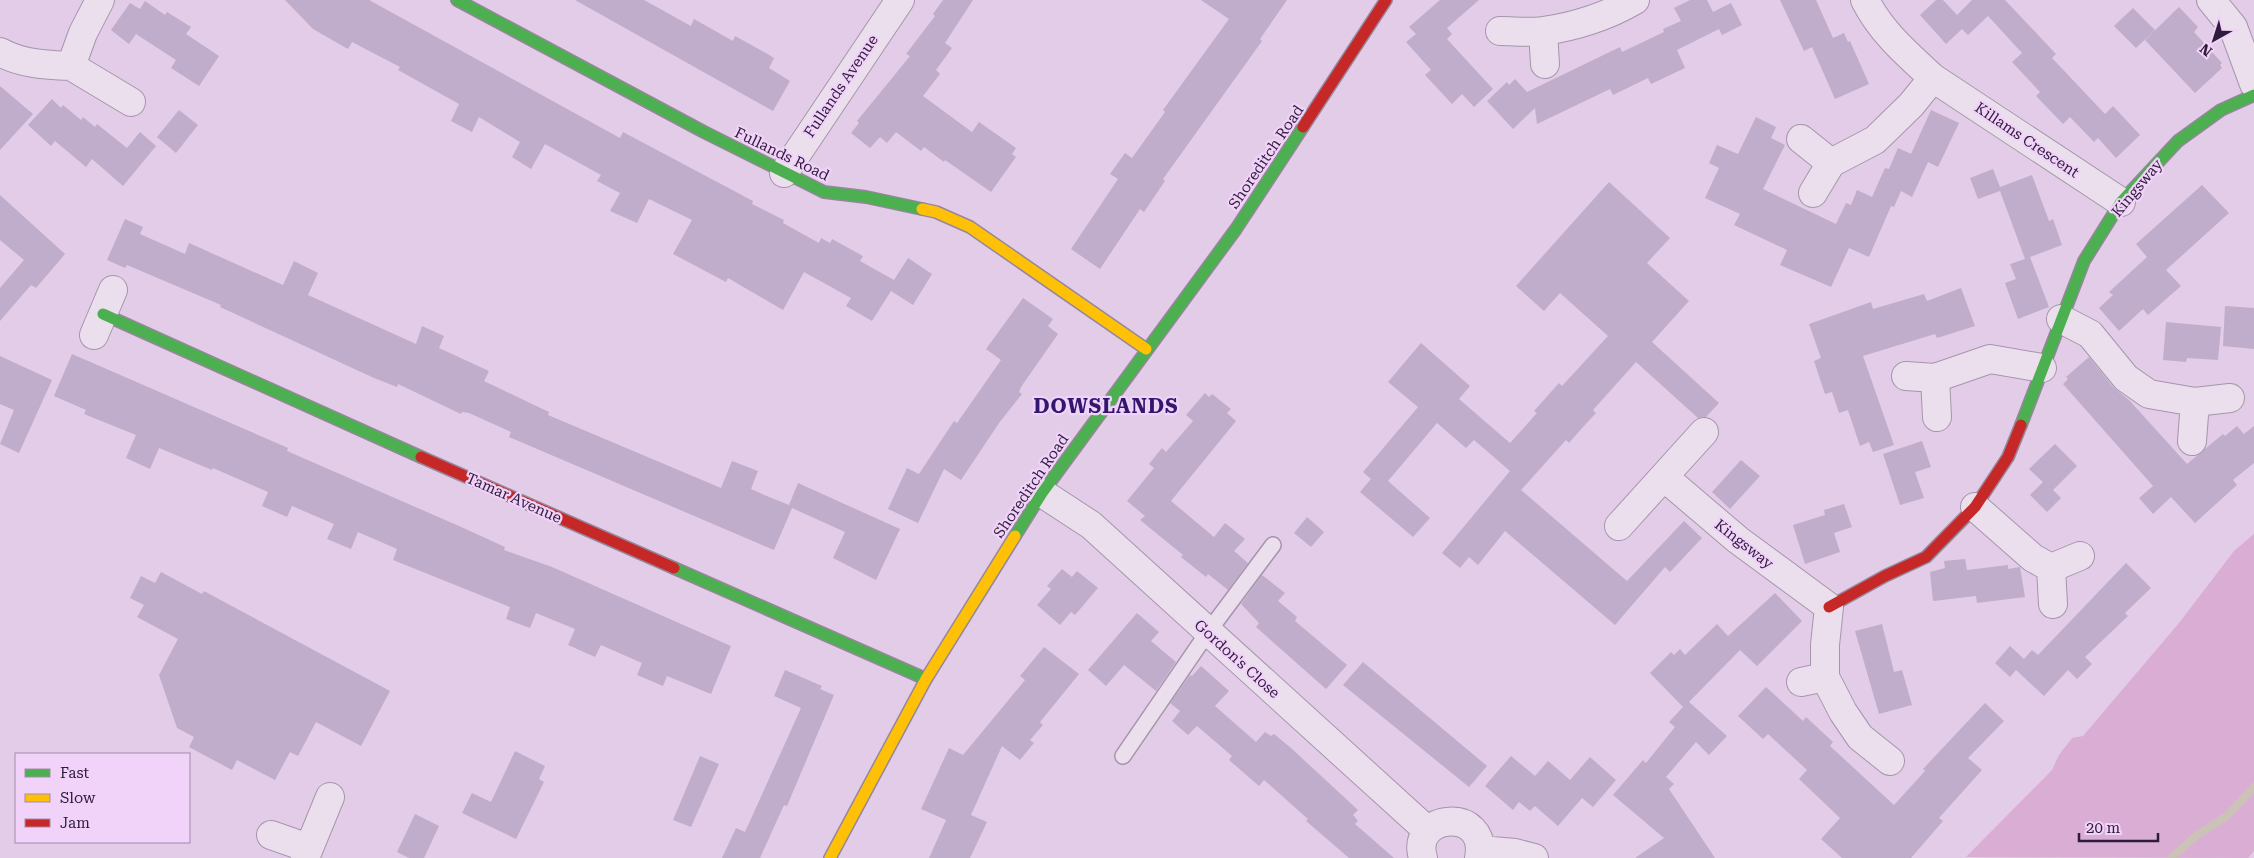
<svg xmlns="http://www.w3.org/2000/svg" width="2254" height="858" font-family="'Roboto Serif',serif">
  <rect width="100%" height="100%" fill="#e2cce7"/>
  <!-- green -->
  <path fill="#d9add4" d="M2254 534V851L2248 858 1966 857 2052 770 2059 755 2072 738 2083 736 2179 623 2234 551Z"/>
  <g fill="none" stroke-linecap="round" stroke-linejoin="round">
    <!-- stream -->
    <path stroke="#cdc2b8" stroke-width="8" d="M2171 858 2197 835 2227 816 2254 787"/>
  </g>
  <!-- building -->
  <path fill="#c0adcb" d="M285 0H369L620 138 623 132 753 201 752 204 784 220 783 223 819 243 821 238 830 243 832 239 863 256 860 261 894 280 908 258 932 274 913 305 891 291 872 321 846 306 851 298 804 272 783 310 728 278 726 282 673 254 692 220 649 199 637 223 610 211 620 193 597 181 601 175 545 144 531 169 512 157 520 142 479 117 472 132 451 121 459 104 398 70 400 67 352 42 348 49 313 29Z
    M575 0H644L691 26 694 19 733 41 735 36 766 53 774 58 769 68 790 81 773 111Z
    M943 0H973L945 43 952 48 936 70 940 74 923 96 972 132 979 122 1016 148 1012 154 1016 157 991 192 945 160 944 162 924 147 921 151 896 132 887 143 880 137 870 148 851 133 859 123 857 121 910 56 906 54 935 16 933 14Z
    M1201 0H1287L1260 39 1262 41 1163 179 1165 181 1144 212 1140 209 1100 269 1071 249 1118 179 1110 174 1125 153 1132 158 1165 112 1163 110 1229 19Z
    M1440 0H1479L1447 28 1452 34 1447 39 1493 89 1474 107 1462 94 1452 104 1425 75 1431 70 1406 42 1416 34 1409 27Z
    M1690 0H1707L1713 12 1731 3 1742 25 1722 35 1719 29 1677 50 1685 68 1651 84 1648 78 1613 95 1610 89 1537 124 1535 108 1513 129 1487 101 1507 82 1509 85 1515 79 1527 92 1620 47 1622 52 1664 32 1663 29 1681 21 1674 8Z
    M1780 0H1816L1833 38 1844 33 1848 42 1850 41 1869 84 1835 99 1812 47 1804 51Z
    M1936 0H1943L1957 15 1972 0H2005L2056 54 2052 58 2105 114 2113 106 2140 135 2116 158 2098 138 2094 142 2070 117 2063 124 2036 96 2040 92 2012 62 2022 53 1988 16 1968 35 1962 29 1946 44 1920 15Z
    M145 1 165 15 167 12 191 27 186 34 219 56 199 86 171 68 176 60 136 34 129 44 111 30 130 3 140 9Z
    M2179 7 2198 27 2194 32 2222 63 2220 65 2222 68 2195 93 2145 40Z
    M2133 8 2155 30 2136 48 2114 26Z
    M0 86 33 114 0 150Z
    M52 99 61 108 63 105 81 120 83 117 95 127 97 124 127 148 140 132 156 146 123 186 92 159 86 167 55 141 51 146 28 125Z
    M179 110 198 125 176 153 157 137Z
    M1931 110 1959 123 1938 167 1928 162 1912 197 1901 191 1894 207 1891 206 1869 257 1849 248 1831 287 1780 265 1787 250 1734 225 1740 214 1705 198 1719 168 1709 163 1717 145 1738 154 1756 117 1776 127 1771 138 1785 145 1763 189 1836 224 1846 203 1851 205 1857 190 1872 197 1885 168 1889 169 1898 148 1925 160 1911 154Z
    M1993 169 2000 187 2032 175 2049 221 2053 219 2062 245 2030 257 2049 307 2018 319 2005 283 2016 279 2010 264 2025 259 2000 191 1978 199 1970 178Z
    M1609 182 1670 238 1647 263 1689 301 1652 342 1719 403 1706 417 1698 418 1636 362 1593 410 1596 413 1583 427 1569 443 1566 440 1521 490 1627 581 1684 521 1702 538 1670 572 1665 567 1615 625 1505 531 1478 565 1469 557 1460 568 1442 553 1510 471 1474 440 1466 448 1437 423 1388 481 1430 518 1413 537 1360 492 1371 479 1363 472 1418 407 1388 382 1421 343 1470 386 1459 399 1510 443 1537 413 1534 411 1559 383 1562 386 1608 336 1560 293 1544 311 1516 286Z
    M2202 185 2229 213 2166 270 2181 286 2148 315 2143 309 2119 331 2099 308 2113 295 2109 292 2147 257 2136 244Z
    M0 195 65 254 36 288 31 285 0 321V288L24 260 0 240Z
    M125 219 143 227 140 234 185 254 189 243 283 285 294 261 318 273 308 295 416 344 422 326 444 336 439 348 489 371 484 381 549 412 548 415 721 488 732 461 758 471 751 489 769 497 789 505 798 483 900 529 876 580 833 558 845 532 792 508 774 550 509 437 511 432 469 413 462 412 461 414 398 384 397 387 374 378 220 307 221 305 127 265 125 268 107 260Z
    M1961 288 1975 326 1937 338 1935 334 1863 356 1894 445 1873 452 1869 442 1860 446 1848 410 1839 413 1832 392 1825 394 1814 361 1821 358 1809 324 1871 302 1873 309 1924 294 1927 301Z
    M1023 298 1053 319 1048 326 1058 334 1021 387 1019 392 1022 394 999 423 961 480 944 469 918 523 888 509 907 468 919 474 954 421 957 423 1001 360 986 349Z
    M2225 306 2254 308V349L2223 346Z
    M2166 322 2221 327 2218 360 2187 358 2186 362 2163 360Z
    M72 354 288 448 287 451 459 526 505 547 504 550 552 567 731 646 711 694 667 676 663 686 637 675 642 663 601 645 595 657 568 645 575 629 536 613 530 628 506 619 510 607 393 560 397 549 358 532 351 549 327 539 334 524 292 506 287 517 262 506 268 492 213 468 212 470 159 448 150 469 126 458 136 435 84 414 86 410 54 396Z
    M0 356 52 380 19 453 0 444 14 410 0 404Z
    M2089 357 2114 388 2129 400 2187 464 2223 434 2225 436 2237 426 2244 434 2254 426V463L2233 480 2237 485 2195 523 2171 497 2153 514 2139 498 2153 486 2063 384 2068 379 2066 377Z
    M1205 393 1209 397 1212 394 1231 409 1227 413 1236 421 1171 501 1214 537 1225 523 1245 539 1234 551 1248 563 1228 590 1208 574 1206 577 1181 557 1183 555 1140 520 1145 516 1127 501 1154 468 1149 464 1162 448 1166 452 1193 421 1186 415Z
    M1922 441 1931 467 1915 472 1924 498 1900 505 1883 454Z
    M2055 444 2077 466 2053 490 2061 498 2047 512 2030 495 2043 482 2029 469Z
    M1741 460 1760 476 1730 509 1712 492Z
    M1844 504 1852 527 1834 533 1840 552 1805 564 1793 525 1825 515 1824 510Z
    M1307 517 1324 532 1311 547 1294 533Z
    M1965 559 1967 570 2008 565V569L2020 567 2025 597 1977 603 1976 596 1933 601 1930 572 1945 568 1944 561Z
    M2126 563 2151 588 2125 613 2128 616 2085 657 2092 664 2077 679 2068 670 2044 696 2016 670 2010 677 1995 663 2010 646 2024 659 2032 650 2038 655Z
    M1062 569 1072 577 1077 571 1098 588 1075 615 1071 612 1060 625 1037 605 1051 589 1047 586Z
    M161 572 202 594 204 591 390 691 361 746 316 722 298 756 290 752 275 780 237 760 232 770 189 747 194 737 177 728 159 675 178 639 137 617 144 605 130 598 141 576 155 583Z
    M1262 575 1285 593 1278 601 1297 617 1295 621 1347 665 1326 689 1256 627 1259 623 1241 604Z
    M1775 593 1802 621 1757 666 1740 650 1689 702 1727 736 1709 755 1696 742 1666 777 1674 784 1669 789 1715 858H1635L1664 838 1613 795 1643 760 1646 763 1675 727 1669 722 1683 707 1650 673 1671 652 1674 655 1680 649 1685 655 1717 624 1728 636Z
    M1137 613 1159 632 1151 641 1176 662 1156 691 1124 665 1106 686 1088 670Z
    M1882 624 1894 672 1902 670 1912 705 1879 714 1855 631Z
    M1044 647 1079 674 1040 722 1043 725 1030 740 1034 743 1020 760 1002 746 971 815 987 822 970 858H929L946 820 921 809 949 748 963 755 1025 680 1020 676Z
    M1363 662 1487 766 1469 787 1343 685Z
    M1201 666 1229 691 1215 706 1256 742 1265 732 1271 736 1274 734 1291 748 1358 810 1353 815 1358 821 1355 824 1394 858H1349L1306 821 1308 819 1264 780 1259 786 1229 760 1232 756 1197 726 1188 735 1172 721 1180 711 1170 703 1190 675 1192 676Z
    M785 670 822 686 820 689 834 695 787 806 784 805 760 858H722L736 828 745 832 801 708 774 696Z
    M1766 687 1803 721 1806 717 1833 742 1830 746 1894 805 1925 771 1923 769 1985 703 2004 721 1968 758 1982 770 1939 818 1943 821 1911 858H1842L1821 839 1840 818 1799 779 1807 770 1768 734 1763 739 1738 716Z
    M515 751 545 766 539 779 544 782 516 839 462 813 472 793 491 802Z
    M700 756 719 764 691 827 673 820Z
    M1511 756 1535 776 1548 761 1570 780 1590 757 1616 780 1593 807 1582 798 1558 826 1535 806 1530 811 1519 802 1513 810 1485 786Z
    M415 814 439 826 424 858H409L397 852Z"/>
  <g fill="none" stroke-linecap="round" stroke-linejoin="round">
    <defs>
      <path id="lane" d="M1123 756 1208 632 1273 545"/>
      <path id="street" d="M1865 0C1881 32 1907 54 1933 78
        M2211 0 2233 27 2254 84
        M1500 31C1514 31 1529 33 1543 31 1574 27 1608 16 1635 0
        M1543 31 1545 64
        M0 52C22 64 46 65 71 66L83 33 100 0
        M71 66 131 102
        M1801 139 1831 163 1813 193
        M1831 163 1875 140 1911 105 1933 78 2121 202
        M784 173 900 0
        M2061 319 2090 334 2126 378 2149 394 2195 402 2230 398
        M94 335 113 290
        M1906 376 1935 378 1937 417
        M1935 378 1990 359 2042 368
        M2192 441 2195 402
        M1664 477 1738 540 1829 607 1825 645V677L1843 712 1860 737 1890 761
        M1042 493 1091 525 1428 831
        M1975 507 2033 558 2051 568
        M1619 526 1704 432
        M2053 604 2051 568 2080 556
        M1801 682 1825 677
        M271 835 308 848
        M1480 850 1515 853 1534 858
        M305 858 330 797
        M1423 858C1409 813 1489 806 1479 858"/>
      <path id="fast" d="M457 0 704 132 824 192 866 197 922 209
        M103 314 421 457
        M2021 425 2084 261 2121 202 2178 141 2221 110 2254 95
        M1015 536 1042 493 1236 229 1303 127
        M674 568 926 679"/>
      <path id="slow" d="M922 209 936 212 970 227 1146 349
        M830 858 926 679 1015 536"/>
      <path id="jam" d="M1303 127 1386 0
        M421 457 674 568
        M1829 607 1885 576 1926 557 1975 507 2008 457 2021 425"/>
    </defs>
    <!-- lane casing -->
    <use href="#lane" stroke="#a695ac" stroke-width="18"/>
    <!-- street casing -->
    <use href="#street" stroke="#a695ac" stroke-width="30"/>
    <!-- fast casing -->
    <use href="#fast" stroke="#96869c" stroke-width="14"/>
    <!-- slow casing -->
    <use href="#slow" stroke="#96869c" stroke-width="14"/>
    <!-- jam casing -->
    <use href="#jam" stroke="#96869c" stroke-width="14"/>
    <!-- lane -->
    <use href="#lane" stroke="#ebdfee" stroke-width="15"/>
    <!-- street -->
    <use href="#street" stroke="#ebdfee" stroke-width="28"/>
    <!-- fast -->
    <use href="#fast" stroke="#4caf50" stroke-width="11"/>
    <!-- slow -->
    <use href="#slow" stroke="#ffc107" stroke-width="11"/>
    <!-- jam -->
    <use href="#jam" stroke="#c62828" stroke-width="11"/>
  </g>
  <g text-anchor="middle" stroke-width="4.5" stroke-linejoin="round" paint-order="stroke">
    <!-- street labels -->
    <g font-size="15" fill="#2f1c3c" stroke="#f1d2f9">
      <text transform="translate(841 86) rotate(-56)" y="5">Fullands Avenue</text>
      <text transform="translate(2027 140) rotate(34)" y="5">Killams Crescent</text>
      <text transform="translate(782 154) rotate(26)" y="5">Fullands Road</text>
      <text transform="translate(1266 157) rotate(-56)" y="5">Shoreditch Road</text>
      <text transform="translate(2137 188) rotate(-50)" y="5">Kingsway</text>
      <text transform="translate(1031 486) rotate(-56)" y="5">Shoreditch Road</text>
      <text transform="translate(514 498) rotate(24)" y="5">Tamar Avenue</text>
      <text transform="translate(1744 544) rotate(38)" y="5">Kingsway</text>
      <text transform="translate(1237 659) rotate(42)" y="5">Gordon's Close</text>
    </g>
    <!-- district labels -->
    <g font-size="20" font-weight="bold" letter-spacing="1" fill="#31176d" stroke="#f1d2f9">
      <text x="1106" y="413">DOWSLANDS</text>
    </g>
  </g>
  <!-- legend -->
  <rect x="15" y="753" width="175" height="90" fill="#f1d2f9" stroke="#a389ad"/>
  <rect x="25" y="769" width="25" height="8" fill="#4caf50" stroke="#a389ad"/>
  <text x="60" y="778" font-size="15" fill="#2f1c3c">Fast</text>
  <rect x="25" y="794" width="25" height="8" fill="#ffc107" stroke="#a389ad"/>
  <text x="60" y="803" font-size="15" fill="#2f1c3c">Slow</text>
  <rect x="25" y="819" width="25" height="8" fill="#c62828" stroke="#a389ad"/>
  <text x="60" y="828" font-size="15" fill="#2f1c3c">Jam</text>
  <!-- north arrow -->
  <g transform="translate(2214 40) rotate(219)" stroke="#f1d2f9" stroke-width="4" paint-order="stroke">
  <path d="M0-4L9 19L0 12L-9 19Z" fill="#2f1c3c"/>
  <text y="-8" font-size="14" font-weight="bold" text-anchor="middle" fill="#2f1c3c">N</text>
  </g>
  <!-- scale -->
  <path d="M2079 833v8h79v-8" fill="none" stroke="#2f1c3c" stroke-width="2.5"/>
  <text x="2086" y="833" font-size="15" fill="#2f1c3c" stroke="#f1d2f9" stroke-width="4" paint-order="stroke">20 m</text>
</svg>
